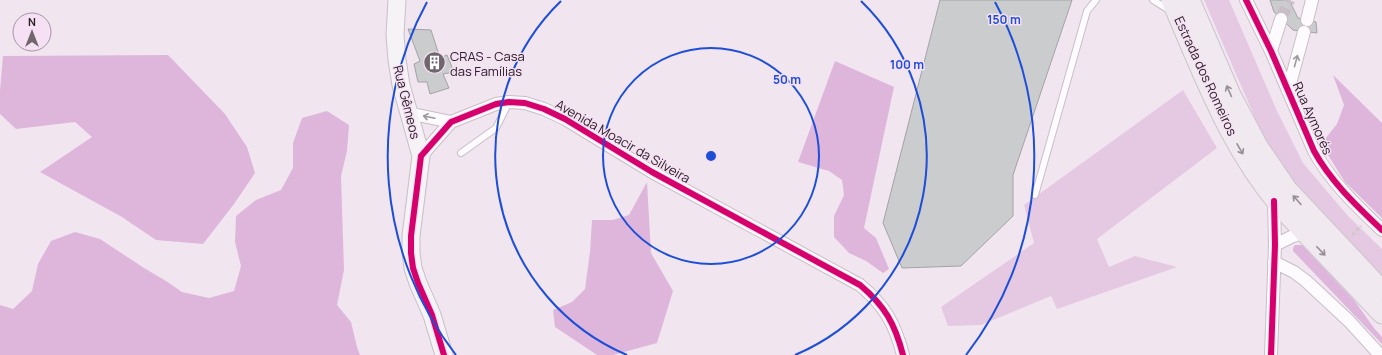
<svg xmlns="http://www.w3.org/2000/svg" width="1382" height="355" font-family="Manrope,sans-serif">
  <rect width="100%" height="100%" fill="#f1e5f0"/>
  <!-- green -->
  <path fill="#e5c9e2" d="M1204 0H1229L1277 111 1303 163 1348 216 1382 249V282L1271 155Z
    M1183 90 1217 148 1097 239 1109 267 1135 256 1177 267 1057 309 1051 296 981 325 948 326 941 307 1034 243 1024 205Z"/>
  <!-- forest -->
  <path fill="#dfb6db" d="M168 55 225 114 247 147 255 173 234 204 203 244 156 240 122 217 40 172 92 137 75 122 16 129 0 114V91L3 56Z
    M835 61 894 87 864 228 876 238 889 269 883 273 866 261 849 253 834 237V216L844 195 842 180 829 171 798 162Z
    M1333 75 1382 123V218L1345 182 1321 144 1337 124 1344 105Z
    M327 111 349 125 347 151 341 176 344 270 337 305 351 322 357 347 360 355H0V305L13 309 32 291 38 264 51 241 75 232 100 239 144 268 166 281 182 292 209 298 234 291 241 266 235 242 236 216 256 200 281 190 293 168V143L302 118Z
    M647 182 651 253 673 291 657 343 613 355H597L555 327 553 310 572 302 585 289 590 252 592 220H613L629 215Z
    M1295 245H1302L1354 300 1374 328 1382 337V344L1293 251V248Z"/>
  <!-- building -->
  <path fill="#cbccce" stroke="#a3a3a6" d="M940 0H1072L1013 175V216L961 266 902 268 883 223Z
    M1270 0H1289L1298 18 1316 22 1317 33 1293 30 1274 12Z
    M408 29 431 30 440 58 447 55 454 72 443 74 449 88 430 94 427 82H418L414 64 420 61Z"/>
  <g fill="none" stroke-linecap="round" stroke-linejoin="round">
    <!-- street-tunnel -->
    <path stroke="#c9bec8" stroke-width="12" stroke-dasharray="12 6" stroke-linecap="butt" d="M1281 19 1289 0"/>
    <defs>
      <path id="lane" d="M1153 0 1169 10
        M461 153 496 128 509 102
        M1035 195 1087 11 1096 0"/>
      <path id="street" d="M1246 0 1271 51 1314 151C1331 182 1357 206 1382 230
        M1307 20 1312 0
        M1271 51 1281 19
        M1288 91 1304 32
        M408 113 451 122
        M421 156 451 122 496 104 509 102 525 103 544 109 565 119 652 172 860 285C885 306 895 324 903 355
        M1275 245 1293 236 1304 232
        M1274 262 1294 272 1306 281 1349 321 1380 355
        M1271 355 1275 245 1274 201"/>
      <path id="secondary" d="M397 0 395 35 397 60 401 85 421 156 411 236V253L413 268 418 283 432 315 444 355"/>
      <path id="primary" d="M1171 0C1203 74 1231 152 1286 213L1382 314
        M1190 0 1231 95 1258 146 1288 190 1382 290"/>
    </defs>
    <!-- lane casing -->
    <use href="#lane" stroke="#c8bfc8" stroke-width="8"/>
    <!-- street casing -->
    <use href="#street" stroke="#c8bfc8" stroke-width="14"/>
    <!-- secondary casing -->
    <use href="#secondary" stroke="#c8bfc8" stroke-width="19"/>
    <!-- primary casing -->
    <use href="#primary" stroke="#cbc5ca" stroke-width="21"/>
    <!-- path -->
    <path stroke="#cec8cc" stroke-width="2.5" stroke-dasharray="4 2" stroke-linecap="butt" d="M1352 235 1361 226"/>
    <!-- lane -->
    <use href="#lane" stroke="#fdfbfd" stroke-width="6"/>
    <!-- street -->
    <use href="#street" stroke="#fdfbfd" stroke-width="12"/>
    <!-- secondary -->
    <use href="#secondary" stroke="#f6f3f6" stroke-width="17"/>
    <!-- primary -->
    <use href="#primary" stroke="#f0e9ef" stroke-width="19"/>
    <defs>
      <path id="cycleway" d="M1246 0 1271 51 1314 151C1331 182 1357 206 1382 230
        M444 355 432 315 418 283 413 268 411 253V236L421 156 451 122 496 104 509 102 525 103 544 109 565 119 652 172 860 285C885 306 895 324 903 355
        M1271 355 1275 245 1274 201"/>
    </defs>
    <!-- cycleway casing -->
    <use href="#cycleway" stroke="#f6e0f3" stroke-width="8"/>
    <!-- cycleway -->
    <use href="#cycleway" stroke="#d6006c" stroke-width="6"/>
  </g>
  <!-- one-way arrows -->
  <defs><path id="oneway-shaft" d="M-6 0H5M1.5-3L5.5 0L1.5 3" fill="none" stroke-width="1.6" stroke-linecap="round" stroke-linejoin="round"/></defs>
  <g stroke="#9e999d">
    <use href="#oneway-shaft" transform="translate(1296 61) rotate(-75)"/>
    <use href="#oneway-shaft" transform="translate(429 117) rotate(-168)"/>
  </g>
  <g stroke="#968f95">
    <use href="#oneway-shaft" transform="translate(1229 91) rotate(-114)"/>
    <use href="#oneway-shaft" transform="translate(1240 149) rotate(60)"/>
    <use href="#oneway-shaft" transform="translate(1297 200) rotate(-132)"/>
    <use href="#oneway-shaft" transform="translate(1321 251) rotate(46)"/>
  </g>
  <!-- distance rings -->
  <g fill="none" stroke="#1d4ed8" stroke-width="2">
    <circle cx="711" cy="156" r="108"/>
    <path d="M627 355A216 216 0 0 1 561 1M861 1A216 216 0 0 1 795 355"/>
    <path d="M456 355A323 323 0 0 1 427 2M995 2A323 323 0 0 1 966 355"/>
  </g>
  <!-- icons -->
  <defs>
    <symbol id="building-disc" viewBox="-11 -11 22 22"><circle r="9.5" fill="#6f666e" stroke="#f6e0f3"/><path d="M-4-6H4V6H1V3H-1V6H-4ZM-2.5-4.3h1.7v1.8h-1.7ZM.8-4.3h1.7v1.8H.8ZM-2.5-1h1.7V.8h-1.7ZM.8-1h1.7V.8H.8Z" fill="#fff"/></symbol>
  </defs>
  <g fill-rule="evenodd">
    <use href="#building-disc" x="422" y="50" width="25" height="25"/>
  </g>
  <g text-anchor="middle" stroke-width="3" stroke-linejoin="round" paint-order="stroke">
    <!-- poi labels -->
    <g font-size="13" fill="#292128" stroke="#f6e0f3" text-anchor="start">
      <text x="450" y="61">CRAS - Casa<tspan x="450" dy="15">das Famílias</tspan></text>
    </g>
    <!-- street labels -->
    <g font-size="13" fill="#292128" stroke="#f6e0f3">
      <text transform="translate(1206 76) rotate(65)" y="5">Estrada dos Romeiros</text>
      <text transform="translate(407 102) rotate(76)" y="5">Rua Gêmeos</text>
      <text transform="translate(1313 118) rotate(66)" y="5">Rua Aymorés</text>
      <text transform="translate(623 141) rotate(30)" y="5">Avenida Moacir da Silveira</text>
    </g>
  </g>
  <circle cx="711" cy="156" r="6" fill="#1d4ed8" stroke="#f6e0f3" stroke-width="2"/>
  <g font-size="12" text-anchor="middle" font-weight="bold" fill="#1d4ed8" stroke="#f6e0f3" stroke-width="3" stroke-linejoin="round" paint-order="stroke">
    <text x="1004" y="24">150 m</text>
    <text x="907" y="69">100 m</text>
    <text x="787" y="84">50 m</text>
  </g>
  <!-- north arrow -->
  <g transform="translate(32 32)"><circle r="19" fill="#f6e0f3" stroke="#a494a2"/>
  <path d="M0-3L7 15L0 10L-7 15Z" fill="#6f666e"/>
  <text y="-6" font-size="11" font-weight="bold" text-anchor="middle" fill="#292128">N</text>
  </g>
</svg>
